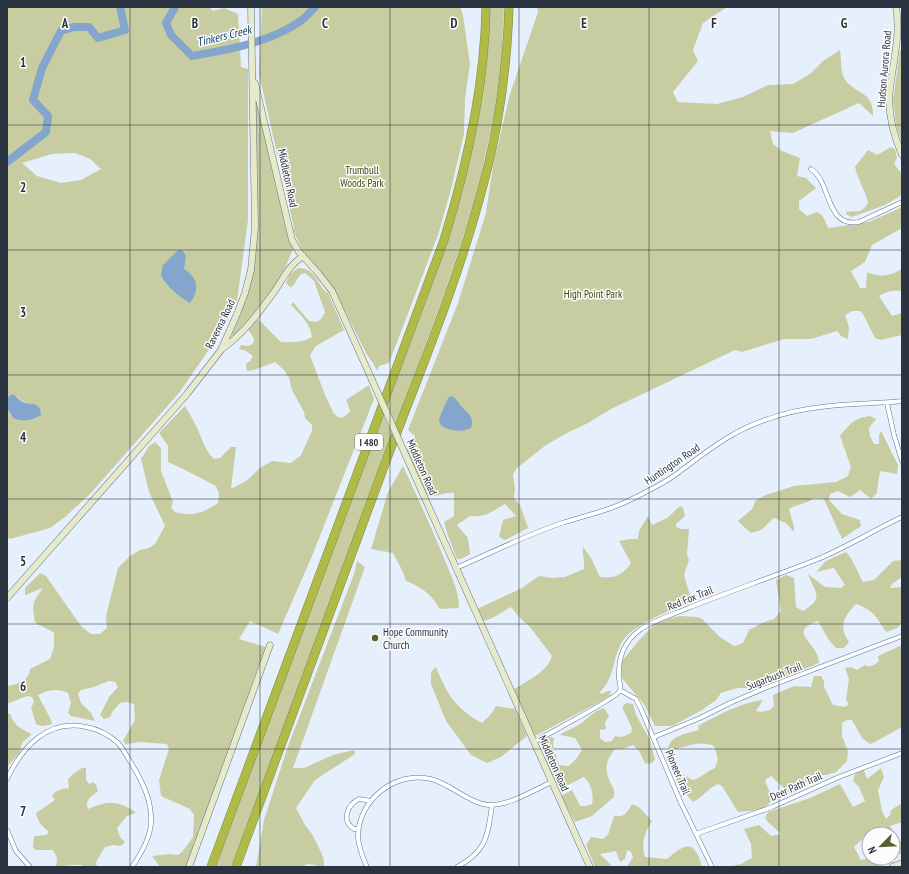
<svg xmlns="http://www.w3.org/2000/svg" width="909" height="874" font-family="'PT Sans Narrow',sans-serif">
  <rect width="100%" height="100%" fill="#e6f0fc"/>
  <!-- green -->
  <path fill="#c7cda1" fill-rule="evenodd" d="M7 7H209L213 11 224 8 238 14 241 67 248 69V220L237 301 224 328 179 393 90 494 65 517 50 528 10 539 7 537V408L13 418 32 404 22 401 13 394 7 397ZM75 153 90 159 101 169 81 180 61 183 37 176 22 163 52 154Z
    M262 7H460L463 15 470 64 465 99 464 134 451 189 438 235 389 363 379 366 377 371 373 363 367 355 334 289 321 271 303 252 293 230 294 228 259 74Z
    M489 7H504L501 67 494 115 476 198 447 286 396 425 387 405 432 285 455 217 463 189 478 119Z
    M537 7H727L703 23 693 50 698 61 673 92 678 102 717 104 743 97 768 85 793 84 810 74 823 61 840 50C841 57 841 73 844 78 853 94 874 90 873 116L859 103 793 133 770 131 773 144 782 151 800 158 797 176 806 178 816 188 799 201V209L807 216 817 212C824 215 825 221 828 228L869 222 902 207V228L872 245 865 262 851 271 860 288H866L867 272C881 278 889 276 902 269V291C893 290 886 291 879 296L892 316 902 313V335L881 340 875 338 863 314 860 311H852L845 315 849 327 848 339 841 336 837 331 811 339H784L742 352 735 350 611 409 588 423 567 433 546 445 517 468 513 474 515 489 514 498 520 505 528 528 505 540 499 537 503 520 516 516 505 504C493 511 484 518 470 516L457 525 468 538 470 554 461 559H457L447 533 444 522 454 516V493C444 492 438 497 427 496L406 451 415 436 408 430 458 303 486 213 493 166 510 94 538 12Z
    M900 50 902 51V144L896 125 893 100Z
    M257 102 285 225 293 249 286 266 271 291 235 337 232 336V334C260 277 259 224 257 163 257 148 253 115 257 102Z
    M891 147 895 149 897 158 894 164 902 174V195L885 205 852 217 846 214V212C858 210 860 215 868 203 865 190 858 180 855 167L868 150 877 155Z
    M298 268C319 269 315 285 328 293L344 330 316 346 310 355 325 395 334 414 338 417 342 418 350 412 348 404 346 400 369 385 374 399 312 556 278 634 250 621 239 639 266 647 186 867H160L152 856 170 854 178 855 182 852 193 837 194 815 190 809 161 796 159 780 169 749 167 744 139 742 126 744 123 741 135 720 134 704 126 702 120 703 113 711 110 717 104 719 100 715 109 697 118 687 115 682 109 681 94 687 81 690 78 694 81 703 91 713 95 721 71 716 68 713 71 703 68 693C57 688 49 690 38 695L51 720 52 724C45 726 42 727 36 724L31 708 34 702 32 697 27 696 7 704V686C16 685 29 681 30 669L50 659 54 647V633C48 628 41 627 35 622 32 604 32 603 43 588L25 595V588L40 573 46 576 76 619 82 627 91 634H100L107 628 106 616 118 568 130 556 140 550 149 548 155 544 165 526 149 492 141 459 149 446 155 442 161 448V471L173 502 171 508 175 512C193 517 203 513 218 503L219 493 216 486 183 469 168 462V446L159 433 185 406C189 413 193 419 196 426 202 437 204 450 214 459L220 458 231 447H236L231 489 246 481 260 468 272 461 291 463 301 455 312 431V425L305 418 304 412 292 390 289 378 284 370 275 362 254 370 247 371 246 364 250 361 253 356 246 351 239 349 241 345 248 346 253 344 254 339 248 329 258 319 281 342C290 343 304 342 312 337 310 323 300 314 291 305L293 302 309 321 317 322 322 318 325 312 314 281 305 273 300 275 293 286 290 287 286 283 290 274Z
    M383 414 392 434 232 867H215Z
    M870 416 876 419 869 428 870 436 874 444H879V435L881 431 898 465 897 474 881 471 879 476 877 493 871 499 860 490 850 497 838 491 830 494 829 500 842 514 860 520 861 526 842 539 824 499 814 498C807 504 797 504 789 509L794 527V532L786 523 774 518 761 530 751 533 744 527 738 521 752 509 756 500 766 495 794 486 836 482 848 476 851 467 840 436C850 424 854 418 870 416Z
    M403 466C418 498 433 531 446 563 452 578 459 591 459 608L440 609C430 593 423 588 406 581L403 572 393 553 371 549 388 492Z
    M680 506 683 508 685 516 676 524V527L682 529H689L687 555 689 560 684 575 692 602C673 609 635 624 624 639 621 643 619 648 617 653 612 668 612 680 600 692L601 694 608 691H611L609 696 603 700 535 736 513 690C526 681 547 673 552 656L530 627 519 617 511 607C501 612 494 619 483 621L477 609 522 588 539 576 552 578 565 577 584 569C585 561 582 555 583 547L591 558 600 577C614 579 623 575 631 563L619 541 630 539H638L639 531 648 516 652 525 667 518Z
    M846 552C853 559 858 573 863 582L874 580 893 561 902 560V577L892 584 890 588 902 587V623L897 628 886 632C876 617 875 611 856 604 844 616 838 627 849 642L844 648H836L828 639 818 621C785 632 819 643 819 663L777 680 771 679 759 682 749 688H737L721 693 716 700 702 710 672 726H655L645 706 622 678V661L640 639 655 624 671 618 680 616 697 617 702 619 720 637 734 646 743 643 749 630 762 623 774 619 781 611 776 580 786 575 794 578 796 607 803 611C825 598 815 593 808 574L825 587 841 588 845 585 834 568 816 572 826 561Z
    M357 561 365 567 293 768H304L333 755 354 750 355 754 315 780 296 808 305 825 312 834 321 852 324 860V867H317L316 865 307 864 303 867H256L264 820 287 749 354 574Z
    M902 645V727L875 742 870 744 862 738 852 720H847L842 723V736L848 751 847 761 836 772 827 775H812C806 784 802 789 791 794L786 790 771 776 765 780C766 785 771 793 771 798 771 811 747 811 738 812L722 786 718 784C708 788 703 797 693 802L677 784 676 779 682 774 693 780C701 778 707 771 715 768L718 759 714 746C696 739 685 749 668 750 668 736 688 733 699 730L698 726C719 715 739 703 763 700L756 711 761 712 770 710 774 706 773 695 794 686 811 687 814 676H821L824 681V687L833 705 845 707 849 704 846 700 849 679 845 668 851 667 857 670 865 665C870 668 875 665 879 661L878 656Z
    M436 667C447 694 455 708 482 723L492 713 496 706 515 709 527 736 501 757 487 763 471 755 446 721 431 684V672Z
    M626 703 633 704 636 715 650 740 655 760 650 764 645 763 639 751 633 745 622 749H615C606 760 604 768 610 782 613 789 615 789 614 797L592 816 575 822 561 796 572 790 580 806H586L592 804C594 795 591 783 584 777L560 789 545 762V740L550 737 554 738 553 746 559 765 569 766 576 759 582 750 575 738 560 735C565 731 569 730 575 727 586 722 592 711 604 708L609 716 605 723 606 729 600 730V738L605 742 612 741 615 736 622 737 631 733 632 728 622 707Z
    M10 713C13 725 21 729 32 734L22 743 20 752 7 767V714Z
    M82 768H86V780L89 784 93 782 96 785 98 791C92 796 84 800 88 809 103 803 110 800 125 806 129 808 132 809 136 813L127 816 117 828 120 837 125 842 121 846 113 845 105 847 96 862 97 867H84L82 865C72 864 65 867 56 867L57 858 53 850H35L33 847 34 836 46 835 49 832C42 826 38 822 36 813L55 800 52 796C56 790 61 789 69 788L68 779 74 773Z
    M881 768 884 777 878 790 882 811 886 819 890 815 891 810 902 803V822L890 826 895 835 902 843V856L893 848V834H869V837H864L854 847 861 860 869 858H882L884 864 879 867H727L741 864 752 858 751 844 744 829 759 825 771 836 781 834 768 822 765 818 768 812 810 798 840 784 853 807 865 801 859 787 853 781 855 774 864 770 867 779Z
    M632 804 639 807 652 821C644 833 641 844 645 857L667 859C686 842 695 840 702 867H627L633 857 631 852 627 850 625 859 620 862 616 851 600 854 611 865 609 867H595L586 845 591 837 603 839 608 835 614 816C625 817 627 813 632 804Z"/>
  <!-- water -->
  <path fill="#84a5cc" d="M178 250H182L186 256 184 269C198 278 200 290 190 303 180 298 166 286 161 275L163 265Z
    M13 394C16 396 18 399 21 401 30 406 40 400 41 415 31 421 24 422 13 418L7 408V397Z
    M452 396C455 398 458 402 461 406 467 413 475 416 471 428 463 433 446 431 440 424L439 419 447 400 449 397Z"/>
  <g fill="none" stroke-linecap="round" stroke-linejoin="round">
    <!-- river -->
    <path stroke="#84a5cc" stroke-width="8" d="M175 7 166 23 171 35 192 56C227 50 272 42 302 20 307 16 311 11 315 7
      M7 162 46 132 48 116 33 100 42 68 61 31 74 27H89L98 38 125 30 120 7"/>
    <defs>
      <path id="street" d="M811 169C832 183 825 228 859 222L902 202
        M887 403 894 435 902 461
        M456 568C491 553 526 535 562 523 587 515 612 510 636 497 649 490 663 484 675 475 705 453 732 430 768 419 785 413 803 409 821 407 848 403 875 404 902 401
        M620 690 636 699 641 709 681 803 712 867
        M654 737 700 718 730 703 765 688 902 636
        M534 742C547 734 615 699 620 691 621 688 620 683 619 679 618 658 623 642 641 629 655 620 672 615 688 608 731 591 775 576 818 559 847 547 874 530 902 517
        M7 779C22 747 47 719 86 727 98 729 109 735 118 743 125 751 130 762 136 771 145 788 152 803 151 823 150 839 141 854 132 867
        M359 829H354C341 821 347 805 359 799L371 801
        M7 830 16 851 30 867
        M696 834 772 807 839 777 902 753
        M367 867C363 858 359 848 358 838 357 801 395 770 431 779 451 784 468 803 489 805 508 806 534 790 552 782
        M457 867C487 851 488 835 492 805"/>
      <path id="secondary" d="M896 7C901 35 893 61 890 89 887 112 893 134 902 155
        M255 83 292 240 299 252 318 273 332 291 372 380
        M222 349C243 334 259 313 274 292 284 278 288 266 303 256
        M406 456 590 867
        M7 598 187 394 221 350 237 314 245 293 251 270 255 227 251 7
        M189 867 270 645
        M892 867 902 863"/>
      <path id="highway" d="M211 867 444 240C467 165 485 86 486 7
        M236 867C287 729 338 591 389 453 423 364 460 275 484 182 499 126 507 66 509 7"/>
    </defs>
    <!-- street casing -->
    <use href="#street" stroke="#5e7590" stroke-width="5"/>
    <!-- secondary casing -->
    <use href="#secondary" stroke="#5e7590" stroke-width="7"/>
    <!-- highway casing -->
    <use href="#highway" stroke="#818b45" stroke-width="9"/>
    <!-- street -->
    <use href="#street" stroke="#fff" stroke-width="4"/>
    <!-- secondary -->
    <use href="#secondary" stroke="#e7eac8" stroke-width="6"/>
    <!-- highway -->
    <use href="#highway" stroke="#b0ba47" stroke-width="8"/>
    <defs>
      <path id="secondary-bridge" d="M372 380 406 456"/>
    </defs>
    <!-- secondary-bridge casing -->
    <use href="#secondary-bridge" stroke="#5e7590" stroke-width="7" stroke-linecap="butt"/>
    <!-- secondary-bridge -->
    <use href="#secondary-bridge" stroke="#e7eac8" stroke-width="6"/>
  </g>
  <!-- grid -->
  <path fill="none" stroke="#2a3440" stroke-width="1" stroke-opacity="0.55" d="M130 7V867M260 7V867M390 7V867M519 7V867M649 7V867M779 7V867M7 125H902M7 250H902M7 375H902M7 499H902M7 624H902M7 749H902"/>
  <!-- markers -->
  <circle fill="#5a5f2d" stroke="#fcfcfc" stroke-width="1.5" cx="375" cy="638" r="4"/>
  <g text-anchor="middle" stroke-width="3" stroke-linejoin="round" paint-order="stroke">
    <!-- shield labels -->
    <rect fill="#fcfcfc" stroke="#697078" stroke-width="1" x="355" y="434" width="28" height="16" rx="3"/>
    <g font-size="10" font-weight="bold" fill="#2a3440">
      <text x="369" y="446">I 480</text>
    </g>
    <!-- street labels -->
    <g font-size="11" fill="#2a3440" stroke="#fcfcfc">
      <text transform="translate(884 69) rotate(-85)" y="4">Hudson Aurora Road</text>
      <text transform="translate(288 178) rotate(78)" y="4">Middleton Road</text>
      <text transform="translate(220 324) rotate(-64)" y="4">Ravenna Road</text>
      <text transform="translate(672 464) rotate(-34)" y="4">Huntington Road</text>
      <text transform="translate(422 467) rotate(66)" y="4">Middleton Road</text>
      <text transform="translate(690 598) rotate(-22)" y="4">Red Fox Trail</text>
      <text transform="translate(774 676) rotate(-21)" y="4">Sugarbush Trail</text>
      <text transform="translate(554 763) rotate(66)" y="4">Middleton Road</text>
      <text transform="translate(678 772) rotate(67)" y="4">Pioneer Trail</text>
      <text transform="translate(796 786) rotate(-24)" y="4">Deer Path Trail</text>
    </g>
    <!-- park labels -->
    <g font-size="11" fill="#42460b" stroke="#fcfcfc">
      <text x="362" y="174">Trumbull<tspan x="362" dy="13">Woods Park</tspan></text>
      <text x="593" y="298">High Point Park</text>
    </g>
    <!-- poi labels -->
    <g font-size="11" fill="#2a3440" stroke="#fcfcfc" text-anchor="start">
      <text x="383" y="636">Hope Community<tspan x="383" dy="13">Church</tspan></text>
    </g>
    <!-- water labels -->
    <g font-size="12" font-style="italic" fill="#0f3f6f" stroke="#fcfcfc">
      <text transform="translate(224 36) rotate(-14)" y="4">Tinkers Creek</text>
    </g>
  </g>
  <g font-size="13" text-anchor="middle" font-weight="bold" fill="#2a3440" stroke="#fcfcfc" stroke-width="3" stroke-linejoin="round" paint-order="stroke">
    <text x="65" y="28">A</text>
    <text x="195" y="28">B</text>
    <text x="325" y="28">C</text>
    <text x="454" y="28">D</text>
    <text x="584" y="28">E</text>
    <text x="714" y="28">F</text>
    <text x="844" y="28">G</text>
    <text x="23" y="67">1</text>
    <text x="23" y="192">2</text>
    <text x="23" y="317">3</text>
    <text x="23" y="442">4</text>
    <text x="23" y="566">5</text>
    <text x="23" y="691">6</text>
    <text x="23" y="816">7</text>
  </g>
  <!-- border -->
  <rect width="909" height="874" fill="none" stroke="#2a3440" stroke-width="16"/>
  <!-- north arrow -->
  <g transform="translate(881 846) rotate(246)"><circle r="19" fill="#fcfcfc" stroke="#a8acb1"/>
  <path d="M0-3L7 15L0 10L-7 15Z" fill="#5a5f2d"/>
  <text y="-6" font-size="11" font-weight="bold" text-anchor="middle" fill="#2a3440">N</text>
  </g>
</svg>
